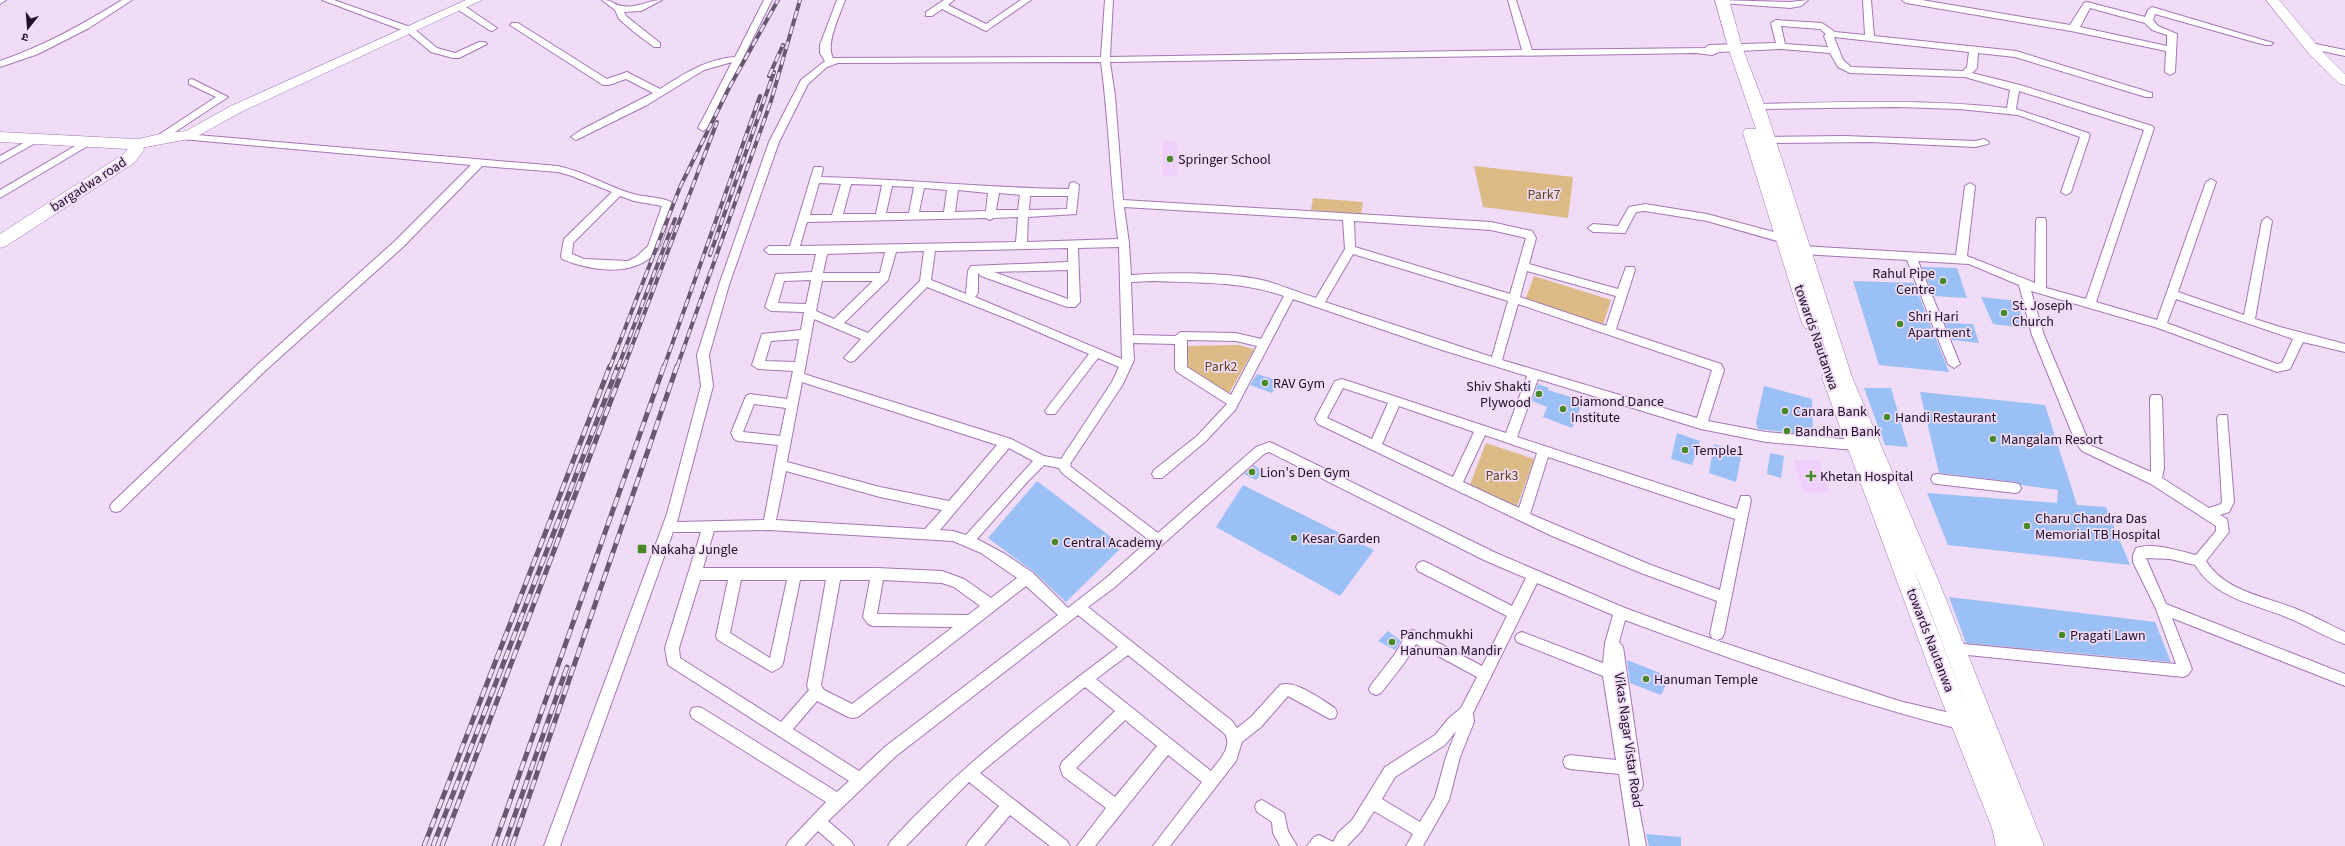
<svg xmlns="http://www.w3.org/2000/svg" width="2345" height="846" font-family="'Source Sans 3','Noto Sans Devanagari',sans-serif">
  <rect width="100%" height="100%" fill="#f0dcf7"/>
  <!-- built -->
  <path fill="#f0cffc" d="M1163 141H1177V176H1163Z
    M1793 460H1819L1829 492 1804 493Z"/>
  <!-- green -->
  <path fill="#ddbb87" d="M1474 166 1573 177 1568 218 1483 207Z
    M1313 198 1363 202 1361 214 1311 210Z
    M1534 276 1611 300 1603 325 1525 300Z
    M1238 345 1254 349 1228 395 1184 368V346Z
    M1486 443 1534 459 1516 509 1469 487Z"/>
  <!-- building -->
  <path fill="#9bc0f6" d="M1922 267 1957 268 1967 298 1934 296Z
    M1853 281 1914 283 1949 372 1879 365Z
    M1981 297 2017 301 2025 328 1993 324Z
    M1945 323 1973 324 1979 343 1952 340Z
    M1257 374 1279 381 1272 393 1250 385Z
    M1538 384 1549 388 1548 390 1583 401 1572 428 1543 417 1547 407 1532 401Z
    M1764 386 1812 399 1813 435 1758 429 1756 423Z
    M1864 388H1891L1908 447 1885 445Z
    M1920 392 2045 405 2077 505 2106 507 2130 565 1948 545 1927 493 2057 503 2058 490 2021 485 2015 482 1939 473Z
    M1677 433 1700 441 1692 465 1671 459Z
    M1714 444 1742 452 1736 482 1709 473Z
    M1770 453 1784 456 1781 478 1767 474Z
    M1254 465 1263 472 1256 480 1244 474Z
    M1037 481 1123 546 1066 602 1034 572 988 538Z
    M1243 485 1374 550 1340 596 1216 527Z
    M1949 597 2155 622 2171 662 1966 643Z
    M1388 631 1401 641 1395 650 1378 641Z
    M1627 660 1670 677 1661 695 1630 683Z
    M1646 834 1681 837V846H1649Z"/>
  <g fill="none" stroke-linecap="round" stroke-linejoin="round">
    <defs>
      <path id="street" d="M0 0H6L0 4Z
        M122 0H132L89 28 38 54 0 67V61C44 46 83 24 122 0Z
        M322 0H334L413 28 437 48 455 53 479 42H485L487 44 459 58H453L431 52 407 32Z
        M602 0C614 0 613 5 622 6 636 9 648 0 662 0L641 11 624 12 626 16 660 43V47H654L634 32 619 19 615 10Z
        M764 0H772L708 128 703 131 698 128 732 62 704 70 647 105 576 140 571 137 581 130 653 93 626 79 609 85H603L510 25 512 23H518L607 79 627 72 660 89C684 74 706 59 735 57Z
        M837 0H845C840 15 825 44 833 58L1101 57 1105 0H1113L1110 57 1522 50 1508 0H1516L1532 50 1705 48 1709 45 1776 43 1771 23 1776 20 1822 23 1835 32 1865 35 1863 0H1871L1874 36 2016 51 2152 93V97H2146L2015 57 1978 53 1977 68 1972 73 2020 85 2152 126 2154 128 2096 302 2157 320 2206 182 2211 179 2216 182 2178 292 2244 315 2262 221 2267 217 2272 221 2255 319 2280 327 2345 344V352L2303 342 2290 369 2277 372 2158 328 2031 291 2044 335 2090 445 2151 472 2150 398 2152 395H2160L2162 398 2164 468 2162 478 2209 508 2221 504 2222 502 2217 418 2219 415H2227L2234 502 2229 512 2220 515 2227 519 2229 532 2206 561C2226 592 2264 596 2294 608 2312 615 2328 624 2345 632V644C2325 637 2306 625 2286 617 2252 603 2216 599 2195 565L2170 559 2146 558 2166 604 2345 674V686L2172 618 2192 669 2188 675 2183 677 1948 653 1946 649 1948 645 1953 643 2176 664 2156 609 2133 562V555L2136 548C2154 542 2179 551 2196 555L2216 531V526L2151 484 2082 451 2076 443 2032 335 2019 285 1969 264 1918 261 1960 364 1954 368 1948 364 1907 260 1802 254 1797 250 1802 246 1956 255 1965 186 1970 183 1975 186 1967 256 2035 283 2036 221 2037 218H2045L2046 221V288L2086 299 2144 130 2019 91 2016 109 2088 133 2090 135 2071 192 2066 195 2061 192 2080 137 2018 115 1959 109 1897 107 1754 109V105L1757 104C1841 102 1923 99 2007 108L2010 90 1965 77 1850 73 1838 67 1830 53 1781 49 1719 52 1712 55 1696 53 1110 62 1115 96 1123 200 1491 222 1532 231 1536 238 1529 264 1618 289 1626 267H1634L1635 270 1616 329 1721 364 1724 370 1708 421 1766 432 1854 440 1858 442 1860 445 1858 448 1854 450 1766 442 1701 429 1538 379 1517 437 1737 509 1741 496H1749L1751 500 1724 634 1722 638 1717 640 1712 638 1710 634 1717 601 1641 573 1552 536 1318 424 1315 419 1335 381 1342 379 1506 433 1527 376 1442 350 1293 299 1235 410 1205 442 1162 478H1154L1152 474 1154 470 1197 436 1227 404 1177 372 1175 369V344L1133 343 1134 360 1123 384 1070 464 1071 467 1158 533 1256 447 1270 442 1496 553 1625 608 1685 630 1899 701 1963 716 1968 718 1970 723 1968 728 1963 730C1848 701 1736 661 1625 620L1619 642 1623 647 1643 785 1641 790 1636 792 1646 846H1630L1619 774 1570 769 1565 767 1563 762 1565 757 1570 755 1616 760 1603 676 1517 642 1515 638 1517 634 1522 632 1603 663 1605 643 1613 615 1537 583 1473 713 1474 722 1460 757 1449 800 1423 846H1406L1413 834 1374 811 1362 830 1347 846H1307L1314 837 1319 835 1333 842 1338 833 1352 820 1385 767 1435 735 1449 718 1461 708 1477 677 1416 644 1405 662 1381 693 1376 695 1371 693 1369 689 1371 685 1395 654 1408 632 1413 630 1418 632 1482 666 1507 616 1418 571 1416 567 1418 563 1423 561 1428 563 1512 606 1526 578 1486 561 1269 452 1264 454 1115 587 1088 607 1232 721 1237 728 1251 717 1280 685C1295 679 1322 700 1335 708L1337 713 1335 718 1330 719 1288 696 1261 727 1242 742 1236 761 1170 846H1153L1202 782 1168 755 1095 846H1077L1106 808 1063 776 1060 767 1062 762 1115 711 1085 687 980 773 1067 841 1070 846H1050L1010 815 984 846H966L969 841 999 806 969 782 906 846H888L891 841C959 767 1038 707 1118 647L1078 615 896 756 828 821 851 841 854 846H835L818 831 804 846H786L789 841 826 802 692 718 690 713 692 708 697 707 702 708 837 792 849 781 668 665 665 648 701 532H673L560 846H544L667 514 701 386 697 355 719 285 769 142 801 80 825 61 820 53V45ZM1781 26 1820 29 1826 34 1824 36 1828 47 1785 44ZM1834 37 1969 52 1967 67 1963 71 1851 67 1843 60ZM1101 62C1109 121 1110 181 1118 239L1027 242 1028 217 1076 214 1079 185 1074 182 1070 183 1069 189C986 188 903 179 821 177L823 169 822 167H814L790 246H769L764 250 769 254H816L812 272 776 274 765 307 771 311 804 312 801 330 762 334 752 365 758 369 793 371 787 399 750 394 746 396 731 433 734 439 738 441 778 445 764 520 677 522 713 386 709 355 729 285 779 142 808 84 827 67 838 63ZM819 183 841 184 832 215H810ZM851 184 882 185 876 214H843ZM892 186 914 187 909 213H886ZM924 188 947 190 944 212H919ZM958 190 988 193 986 211 955 212ZM999 193 1020 195 1018 210H996ZM1030 196H1068L1067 209 1029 210ZM1124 207 1343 220 1345 249 1316 298C1300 293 1283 286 1266 281 1230 272 1168 272 1131 275L1129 243ZM1018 217 1016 242 800 246 807 222 986 218 990 220 994 218ZM1354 221 1491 230 1526 238 1510 294 1355 247ZM1119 247 1122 359 975 297 978 293V273L981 276 1067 307H1075L1080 302 1078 248ZM1068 248V262L971 266 968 271 966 294 931 280 935 251ZM924 251 920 281 868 333 844 323 888 280 896 252ZM885 252 880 273H823L827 254ZM1353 254 1508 301 1492 357 1325 302ZM1068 270V299L994 272ZM1527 271 1616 296 1606 326 1520 297ZM811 280 806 304 778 303 784 281ZM822 281H873L834 319 816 311ZM1153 281C1197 283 1242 281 1284 296L1261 339 1236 333 1181 332 1175 336 1133 335 1131 282ZM927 287 1013 321 1089 354 1047 408 1045 411 1047 414H1055L1098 358 1119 367 1112 382 1061 459 1044 456 1011 439 804 374 814 319 861 339 844 358 850 362 854 361ZM2176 299 2293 339 2282 363 2277 364 2167 323ZM1518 304 1712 370 1697 418 1502 360ZM799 339 795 362 765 361 771 341ZM1187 340 1236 341 1257 346 1231 395 1187 367ZM802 382 997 445 949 501 880 487 787 462ZM1343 388 1388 403 1372 439 1327 418ZM754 404 786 408 780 436 743 432ZM1399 406 1474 432 1453 477 1382 444ZM1485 435 1537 453 1519 508 1463 482ZM1009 448 1033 461 966 535 953 531 940 530ZM1548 457 1735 519 1720 590 1651 565 1530 514ZM1044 465 1059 468 1062 473 1149 540 1105 579 1068 608 1033 573 1005 554 977 539 1029 480ZM786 471 880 497 942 510 925 529 776 520ZM769 530 953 541 981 553 1017 578 991 598 964 579 942 571 877 568H703L714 531ZM700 580H728L716 636 718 640 772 672 781 667 783 663 800 580H826L807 686 809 690 781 722 680 658 679 648ZM741 580H787L770 658 730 633ZM840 580H870L863 617 868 624 873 626 953 627 852 704 824 690 821 685ZM883 580 942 583 954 587 980 606 968 615 877 614ZM1026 586 1058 615 886 746 859 771 793 729 817 701 848 717 853 718 858 717ZM1128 655 1225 734C1233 748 1218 761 1211 771L1096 679ZM1125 720 1157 746 1115 797 1076 768ZM1456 731 1446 757 1435 797 1420 822 1382 799 1395 777 1445 745Z
        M944 0H954L948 5 986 24 1021 0H1031L986 31 942 9 932 16H926V12Z
        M1718 0 1790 2 1808 0 1801 6 1790 8 1722 3Z
        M1902 0H1922L2070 25 2084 3 2087 2 2145 17 2148 10 2152 7 2273 43 2271 45H2265L2155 14 2153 20 2158 26 2177 34 2175 72 2170 75 2165 72 2166 51 2071 31 1906 3ZM2090 8 2145 23 2152 30 2167 35V46L2080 27Z
        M460 4 463 5 497 28 492 31 489 30 457 9V5Z
        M2311 43 2345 50V56L2308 48V44Z
        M192 79 228 97 163 140H157V136L216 97 189 84V80Z
        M185 134 558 166C587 172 611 189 637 195 646 197 669 198 673 204 669 216 664 242 657 251 635 278 591 271 562 259L561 256 564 239 612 192 572 176 558 172 482 166 403 247 266 370 120 511 116 512 112 511 110 507 112 503 258 364 395 241 471 165 182 139V135ZM620 196 634 201 662 206 648 246 636 257 628 261 584 259 572 254 573 243Z
        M36 136 41 139 39 141 0 163V156Z
        M1845 136 1975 141 1984 139 1989 142 1988 144 1975 147 1871 142 1767 143 1762 140 1767 137Z
        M87 139 91 140V144L0 198V190Z
        M1645 204 1707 214 1788 236 1789 239 1784 243 1707 221 1645 211 1636 212 1625 233 1593 232 1588 228 1593 224 1618 226 1629 207Z
        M1937 474 2015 483 2019 484 2021 488 2019 492 2015 493 1937 484 1933 483 1931 479 1933 475Z
        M1262 800 1284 813 1288 831 1297 846H1280L1273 833 1272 822 1257 812 1255 807 1257 802Z"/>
      <path id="secondary" d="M466 0H482L241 112 194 138 135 149 128 144 130 141 160 134 186 131 231 106Z
        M2266 0H2279L2320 49 2345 74V85L2340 84 2310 55Z"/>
      <path id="primary" d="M1715 0H1729L1742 47 1765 107 1852 377 1941 587 2044 846H1996L1992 828 1932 676 1822 378 1824 373 1832 371 1818 326 1811 329 1805 328 1802 323 1743 133 1745 129H1756L1728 47ZM1914 570 1921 587 1967 708Z
        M0 132 135 139 141 140 144 150 134 163 6 246 0 248V234L122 155 128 149 0 142Z"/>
    </defs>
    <!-- street casing -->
    <use href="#street" stroke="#a576b5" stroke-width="2"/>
    <!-- secondary casing -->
    <use href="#secondary" stroke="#a576b5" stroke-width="1"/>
    <!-- primary casing -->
    <use href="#primary" stroke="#a576b5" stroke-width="1"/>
    <!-- street -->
    <use href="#street" fill="#fff" fill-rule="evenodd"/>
    <!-- secondary -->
    <use href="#secondary" fill="#fff" fill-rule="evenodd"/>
    <!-- primary -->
    <use href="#primary" fill="#fff" fill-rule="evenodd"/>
    <defs>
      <path id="rail-far1" d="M769 76 783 45
        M710 255 774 72
        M610 367 680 187 729 88 778 0
        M618 367 675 219
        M624 367 717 122
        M664 367 760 96
        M677 367 771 101 800 0"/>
      <path id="rail" d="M424 846 610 366
        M433 846 618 366
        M442 846 624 366
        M494 846 664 366
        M504 846 567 667
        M512 846 677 366"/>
    </defs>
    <!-- rail-far1 casing -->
    <use href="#rail-far1" stroke="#6a5770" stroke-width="4"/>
    <!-- rail casing -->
    <use href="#rail" stroke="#6a5770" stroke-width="5"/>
    <!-- rail-far1 -->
    <use href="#rail-far1" stroke="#f0dcf7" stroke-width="2.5" stroke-dasharray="8" stroke-linecap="butt"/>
    <!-- rail -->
    <use href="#rail" stroke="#f0dcf7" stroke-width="3.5" stroke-dasharray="10" stroke-linecap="butt"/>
  </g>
  <!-- markers -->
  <g fill="#478829" stroke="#f0dcf7" stroke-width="1.5">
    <circle cx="1170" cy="159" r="4"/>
    <circle cx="1943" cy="281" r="4"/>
    <circle cx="2004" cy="313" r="4"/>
    <circle cx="1900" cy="324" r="4"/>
    <circle cx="1265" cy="383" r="4"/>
    <circle cx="1539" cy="394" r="4"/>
    <circle cx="1563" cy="409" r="4"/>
    <circle cx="1785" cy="411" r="4"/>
    <circle cx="1887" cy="417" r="4"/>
    <circle cx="1787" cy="431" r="4"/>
    <circle cx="1993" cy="439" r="4"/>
    <circle cx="1685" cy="450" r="4"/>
    <circle cx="1252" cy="472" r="4"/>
    <path d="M1809 470h4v4h4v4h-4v4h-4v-4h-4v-4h4z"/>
    <circle cx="2027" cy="526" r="4"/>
    <circle cx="1294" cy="538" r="4"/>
    <circle cx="1055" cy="542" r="4"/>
    <rect x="637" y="544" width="10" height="10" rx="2"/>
    <circle cx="2062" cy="635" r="4"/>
    <circle cx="1392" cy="642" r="4"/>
    <circle cx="1646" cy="679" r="4"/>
  </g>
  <g text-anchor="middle" stroke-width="3.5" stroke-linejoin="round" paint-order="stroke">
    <!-- poi labels -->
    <g font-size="14" fill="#210f27" stroke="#f0dcf7" text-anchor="start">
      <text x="1178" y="164">Springer School</text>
      <text x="1935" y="278" text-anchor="end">Rahul Pipe<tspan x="1935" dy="16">Centre</tspan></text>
      <text x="2012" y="310">St. Joseph<tspan x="2012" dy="16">Church</tspan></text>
      <text x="1908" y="321">Shri Hari<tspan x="1908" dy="16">Apartment</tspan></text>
      <text x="1273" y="388">RAV Gym</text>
      <text x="1531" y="391" text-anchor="end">Shiv Shakti<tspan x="1531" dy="16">Plywood</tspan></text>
      <text x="1571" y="406">Diamond Dance<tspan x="1571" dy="16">Institute</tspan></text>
      <text x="1793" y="416">Canara Bank</text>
      <text x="1895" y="422">Handi Restaurant</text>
      <text x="1795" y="436">Bandhan Bank</text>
      <text x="2001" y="444">Mangalam Resort</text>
      <text x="1693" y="455">Temple1</text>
      <text x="1260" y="477">Lion's Den Gym</text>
      <text x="1820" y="481">Khetan Hospital</text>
      <text x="2035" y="523">Charu Chandra Das<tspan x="2035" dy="16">Memorial TB Hospital</tspan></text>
      <text x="1302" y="543">Kesar Garden</text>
      <text x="1063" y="547">Central Academy</text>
      <text x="651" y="554">Nakaha Jungle</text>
      <text x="1400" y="639">Panchmukhi<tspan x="1400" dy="16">Hanuman Mandir</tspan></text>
      <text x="2070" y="640">Pragati Lawn</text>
      <text x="1654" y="684">Hanuman Temple</text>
    </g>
    <!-- street labels -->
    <g font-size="14" fill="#210f27" stroke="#f0dcf7">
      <text transform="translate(88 184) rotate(-33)" y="5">bargadwa road</text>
      <text transform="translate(1817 337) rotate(71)" y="5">towards Nautanwa</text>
      <text transform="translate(1931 640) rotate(69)" y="5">towards Nautanwa</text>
      <text transform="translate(1629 740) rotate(82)" y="5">Vikas Nagar Vistar Road</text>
    </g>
    <!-- park labels -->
    <g font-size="14" fill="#604619" stroke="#f0dcf7">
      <text x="1544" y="199">Park7</text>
      <text x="1221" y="371">Park2</text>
      <text x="1502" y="480">Park3</text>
    </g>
  </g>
  <!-- north arrow -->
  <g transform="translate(28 28) rotate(197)" stroke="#f0dcf7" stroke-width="3" paint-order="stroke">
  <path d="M0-3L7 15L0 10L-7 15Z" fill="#210f27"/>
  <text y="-6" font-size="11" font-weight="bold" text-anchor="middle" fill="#210f27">उ</text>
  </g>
</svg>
